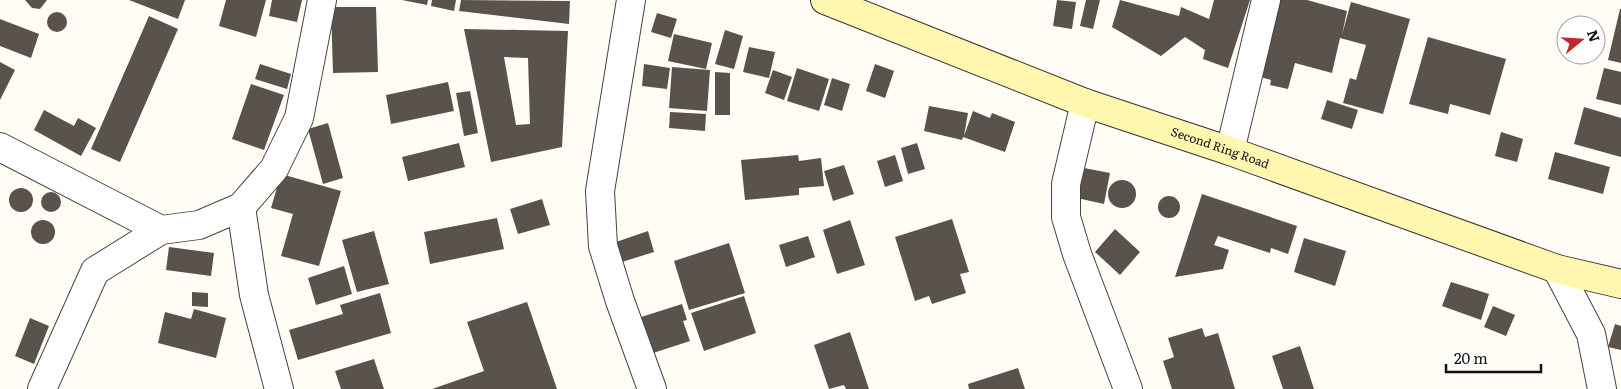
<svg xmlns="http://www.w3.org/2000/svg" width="1621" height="389" font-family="Literata,serif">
  <rect width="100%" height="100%" fill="#fffdf5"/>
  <!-- building -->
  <path fill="#5a524d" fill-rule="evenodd" d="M25 0H47L40 9 32 8Z
    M129 0H185L178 19Z
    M226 0H266L256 37 219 26Z
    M272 0H302L297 22 269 16Z
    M402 0H428L427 5Z
    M432 0H456L454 11 431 6Z
    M461 0 570 1 569 24 459 11Z
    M1057 0 1076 2 1072 29 1053 26Z
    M1086 0H1100L1093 29 1080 26Z
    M1120 0 1179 16 1181 7 1209 19 1214 0H1250L1228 68 1203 59 1205 50 1185 37 1161 56 1112 27Z
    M1276 0H1307L1347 11 1342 35 1351 2 1410 19 1383 114 1343 103 1350 78 1356 80 1366 45 1340 38 1332 73 1295 63 1288 89 1270 85 1271 80 1257 76Z
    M331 7H376L378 72 333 73Z
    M1620 9H1621V63L1608 60Z
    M47 22a10 10 0 1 1 20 0a10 10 0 1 1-20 0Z
    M657 13 677 19 671 38 651 32Z
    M149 16 178 29 120 162 91 149Z
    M0 19 39 34 31 58 0 46Z
    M464 29 568 31 562 147 491 162ZM504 57 528 58 530 124 516 125Z
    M725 30 743 36 734 69 715 64Z
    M674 34 712 43 706 69 668 61Z
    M1428 37 1506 59 1490 115 1450 104 1448 114 1409 104Z
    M749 47 775 52 769 78 743 72Z
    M0 62 15 70 0 100Z
    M260 64 291 74 287 89 255 79Z
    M644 64 670 68 667 89 642 86Z
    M875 64 894 71 885 98 866 91Z
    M672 67 710 70 707 111 669 108Z
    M797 68 829 79 819 111 787 101Z
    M1604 68 1621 72V105L1596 99Z
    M773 70 792 77 784 100 765 93Z
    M715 72 730 73V115H715Z
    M832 78 850 84 842 111 824 105Z
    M448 82 454 111 391 124 386 95Z
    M251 84 284 95 264 150 232 139Z
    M470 91 478 133 464 136 456 93Z
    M1327 100 1358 110 1352 129 1321 119Z
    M929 106 968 113 964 136 973 111 990 118 992 113 1015 122 1005 152 963 137 962 140 924 131Z
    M1584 107 1621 118V157L1574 144Z
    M44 110 74 126 78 118 96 128 81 156 34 130Z
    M670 112 706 114 705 131 669 128Z
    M328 123 343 178 323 184 308 129Z
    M1501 132 1523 139 1517 162 1495 156Z
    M459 143 465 167 408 181 402 157Z
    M917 143 925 169 908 174 901 148Z
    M1555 152 1610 167 1603 194 1548 179Z
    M798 155 799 161 821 158 824 186 799 188V195L745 200 741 160Z
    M895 155 903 181 885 187 877 161Z
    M844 165 854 194 833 201 824 171Z
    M1084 168 1110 173 1104 204 1077 198Z
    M281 174 341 191 319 266 281 256 293 214 271 208Z
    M1108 194a14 14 0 1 1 28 0a14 14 0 1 1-28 0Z
    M9 200a12 12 0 1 1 24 0a12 12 0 1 1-24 0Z
    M41 202a10 10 0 1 1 20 0a10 10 0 1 1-20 0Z
    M1202 194 1297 226 1288 254 1271 248 1270 253 1218 236 1214 245 1229 250 1223 269 1175 277Z
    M1158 207a11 11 0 1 1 22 0a11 11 0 1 1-22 0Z
    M542 199 550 225 518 234 510 209Z
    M497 218 504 249 430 264 424 232Z
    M952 219 969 272 960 274 966 293 932 304 929 296 915 301 895 237Z
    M31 232a12 12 0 1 1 24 0a12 12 0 1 1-24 0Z
    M850 220 865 265 837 274 823 230Z
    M1115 229 1140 252 1120 275 1095 252Z
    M374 231 389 284 357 292 342 240Z
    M648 231 654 252 622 262 616 242Z
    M808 236 815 257 786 267 779 245Z
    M1304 238 1346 251 1335 286 1294 272Z
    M729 243 745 293 689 310 674 261Z
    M169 247 214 253 211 276 166 270Z
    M344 266 352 294 316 305 308 278Z
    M1451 282 1489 294 1481 320 1442 306Z
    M192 292 208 293V307L192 306Z
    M380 293 391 333 298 360 289 330 343 314 340 305Z
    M744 296 756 333 704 351 691 313Z
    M527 302 557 389H432L484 371 467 322Z
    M682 304 687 320 683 321 690 341 647 355 635 319Z
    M1493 306 1515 315 1506 336 1484 327Z
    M194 309 226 318 216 358 158 343 165 312 191 319Z
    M30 318 49 326 34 364 15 356Z
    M1615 324 1621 326V350L1608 347Z
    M1202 328 1205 337 1218 333 1235 389H1172L1163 361 1174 357 1168 338Z
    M850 332 869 389H846L844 385 829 389 814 345Z
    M1300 346 1314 389H1283L1272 356Z
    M374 359 384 389H341L335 371Z
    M1018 368 1025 389H969L968 384Z"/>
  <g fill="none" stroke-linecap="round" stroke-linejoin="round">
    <defs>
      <path id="minor" d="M631 0 600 191 603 246 620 301 652 389
        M1085 103 1066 184V217L1077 254 1128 389
        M0 147 161 230 199 225 241 207 274 169 299 118 322 0
        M1230 151 1266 0
        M241 207 254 295 279 389
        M1557 269 1591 334 1602 389
        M42 389 95 271 161 230"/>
      <g id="secondary">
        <path id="s1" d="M825 0 1085 103 1230 151 1557 269 1621 284"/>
      </g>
    </defs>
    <!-- minor casing -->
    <use href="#minor" stroke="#444" stroke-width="30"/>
    <!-- secondary casing -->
    <use href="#secondary" stroke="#333" stroke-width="30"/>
    <!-- minor -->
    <use href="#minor" stroke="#fff" stroke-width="28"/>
    <!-- secondary -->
    <use href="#secondary" stroke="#fff6b0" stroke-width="28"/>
  </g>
  <g text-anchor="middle" stroke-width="5" stroke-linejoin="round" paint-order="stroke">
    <!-- street labels -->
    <g font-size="12" fill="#111" stroke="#fff">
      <text dy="4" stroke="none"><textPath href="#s1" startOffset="422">Second Ring Road</textPath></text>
    </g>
  </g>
  <!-- north arrow -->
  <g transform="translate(1581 40) rotate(72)"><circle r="24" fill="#ffffff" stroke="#a0a0a0"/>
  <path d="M0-4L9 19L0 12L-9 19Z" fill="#c4262e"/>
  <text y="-8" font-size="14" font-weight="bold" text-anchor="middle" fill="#111111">N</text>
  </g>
  <!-- scale -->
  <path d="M1446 364v8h95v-8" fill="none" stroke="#111111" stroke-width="2.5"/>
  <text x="1454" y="364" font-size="15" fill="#111111" stroke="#ffffff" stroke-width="4" paint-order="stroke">20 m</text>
</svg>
